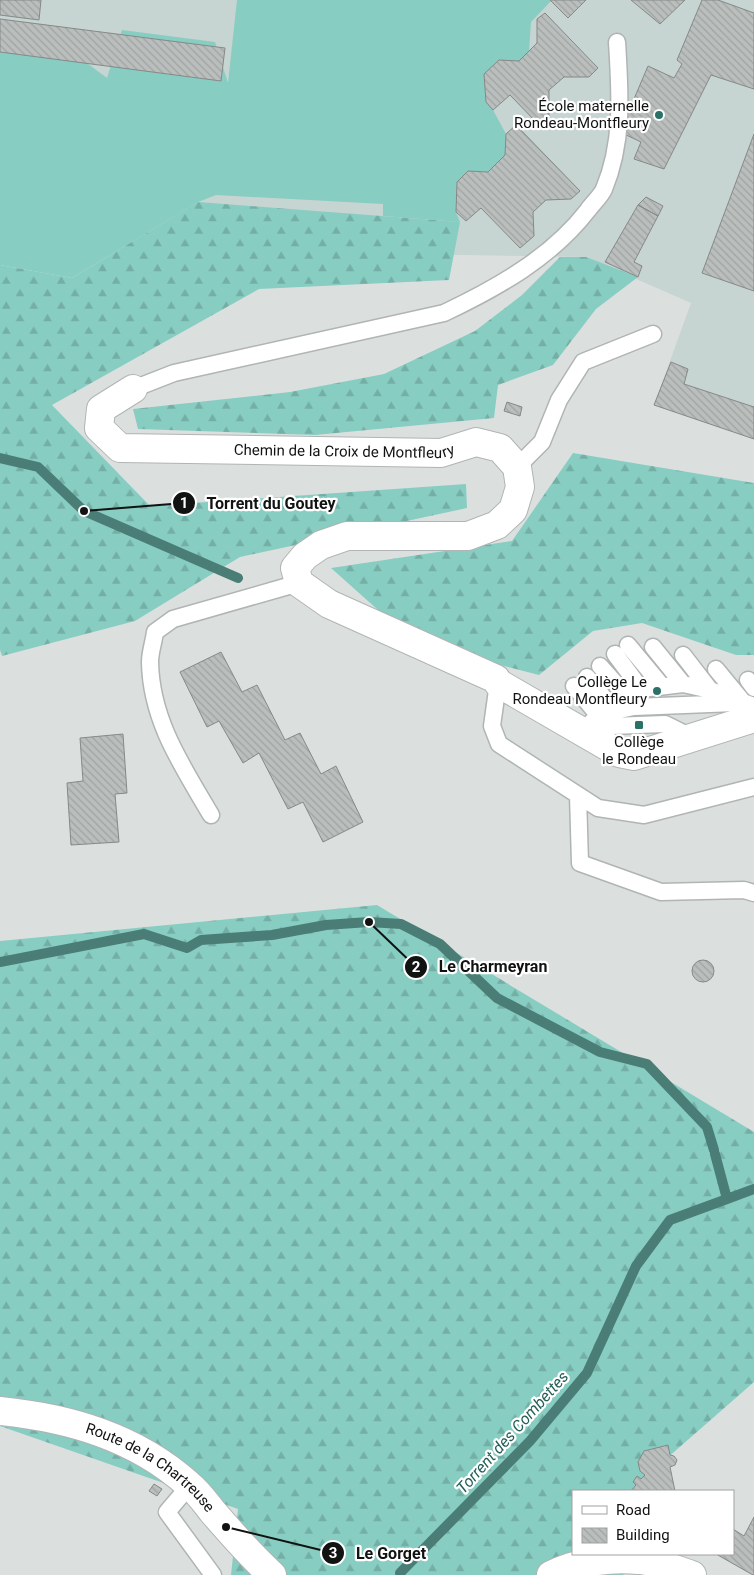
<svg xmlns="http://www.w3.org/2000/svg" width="754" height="1575" font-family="Roboto,sans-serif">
  <defs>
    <pattern id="forest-firs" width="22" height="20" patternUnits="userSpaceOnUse" patternTransform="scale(1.25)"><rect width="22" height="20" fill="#88cdc2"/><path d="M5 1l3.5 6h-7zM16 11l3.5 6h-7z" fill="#74afa6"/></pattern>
    <pattern id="building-back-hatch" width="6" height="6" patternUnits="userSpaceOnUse" patternTransform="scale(1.25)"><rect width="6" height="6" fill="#babfbe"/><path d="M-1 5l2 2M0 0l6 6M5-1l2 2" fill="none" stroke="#9fa3a2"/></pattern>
  </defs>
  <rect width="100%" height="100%" fill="#dbe0df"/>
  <!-- built -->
  <path fill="#c6d4d2" d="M0 0H754V439L654 405 691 303 586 257 30 248 0 234Z"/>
  <!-- grass -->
  <path fill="#88cdc2" d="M237 0H550L551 1 531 22 529 51 519 61 485 74 486 101 493 110 506 134 505 155 488 172 468 171 457 182 456 212 460 222 383 216V204L216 195 198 202 72 278 0 265V44L76 55 107 78 122 30 215 42 228 83Z"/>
  <!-- forest -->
  <path fill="url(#forest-firs)" d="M198 202 460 222 449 280 259 289 52 405 150 506 466 484 467 508 240 557 135 621 2 656 0 650V265L72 278Z
    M560 257H586L638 277 596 309 553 365 498 385 494 418 315 435 138 429 133 409 290 392 384 374 475 331 522 295Z
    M573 453 754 483V655H736L642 623 593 631 539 675 415 643 331 568 512 541Z
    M377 905 754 1132V1382L642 1480 639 1491H573V1554H627L623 1574 624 1575H231L238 1509 0 1426V941Z"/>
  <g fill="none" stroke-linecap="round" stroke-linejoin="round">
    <!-- stream -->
    <path stroke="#4a7d75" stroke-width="10" d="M0 458 38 467 84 511 238 578
      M0 962 144 934 187 948 201 940 272 935 326 925 369 922 401 924 440 944 497 998 600 1052 647 1064 707 1127 714 1150
      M715 1154 727 1199 754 1189
      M400 1573 530 1441 587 1373 636 1266 670 1220 727 1199"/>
  </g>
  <!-- building -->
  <path fill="url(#building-back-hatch)" stroke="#858988" d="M0 0H41L39 20 0 15Z
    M550 0H586L568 18Z
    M631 0H685L660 24Z
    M702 0H718L754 13V89L711 75 664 169 634 159 641 142 620 132 648 66 674 78 682 64 677 60Z
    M545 13 598 68 589 77H564L549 90V116L539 125 510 95 493 110 486 102 484 74 499 60 519 61 537 43V19Z
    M0 19 225 48 221 81 0 52Z
    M516 125 580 191 571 199 546 200 533 212 534 236 520 248 481 208 466 221 456 212 457 182 468 171 488 172 505 155 506 134Z
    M754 134V291L702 273Z
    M646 197 663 206 658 216 638 205Z
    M638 205 658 216 634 262 642 266 638 277 605 262Z
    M671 362 688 369 684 384 754 407V439L654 405Z
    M507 402 522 407 520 416 504 411Z
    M221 652 242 692 257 685 285 740 300 733 321 774 336 766 363 822 323 842 303 802 288 809 259 753 243 763 219 721 207 727 180 672Z
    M123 734 127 793 115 794 119 842 71 845 67 783 83 781 80 738Z
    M692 971a11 11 0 1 1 22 0a11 11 0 1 1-22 0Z
    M668 1445 670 1455 674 1456 677 1460 675 1465 670 1467 675 1491H631L636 1485 633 1482 637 1476 641 1479 645 1475 640 1471 638 1462 644 1451Z
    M154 1484 162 1489 157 1496 149 1491Z
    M754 1517V1575H753L716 1554H733V1529L744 1536Z"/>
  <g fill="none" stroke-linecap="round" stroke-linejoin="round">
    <defs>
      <path id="lane" d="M133 389 174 373 444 313C497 288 552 257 588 210 593 203 601 196 604 189 624 141 620 92 617 42
        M517 467 542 442 559 400 583 362 653 334
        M628 645 662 686
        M653 647 683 684
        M615 654 641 689
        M683 655 710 690
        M600 666 625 694
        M716 669 744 703
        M587 677 609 704
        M748 680 754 688
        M498 683 492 726 499 744 598 808 644 815 754 787
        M574 686 598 715
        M600 714 634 707 735 703
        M592 723 611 726 665 724 693 738
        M582 732 609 704 625 694 641 689 683 684 710 690 754 706
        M578 795 580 863 661 892 744 890 754 893
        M211 815C183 767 151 721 150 662 150 652 154 641 155 632L173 619 299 583
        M190 1485 167 1512 213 1575"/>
      <g id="street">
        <path id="s1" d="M133 389 101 409 99 428 120 448 441 453 476 442 500 448 517 467 520 487 513 510 497 525 468 536H347L321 545 305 556 295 568 299 583 329 604 496 679 498 683 619 753 634 756 754 718"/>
      </g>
      <g id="secondary">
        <path id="s2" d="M0 1411C69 1418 136 1437 189 1485 198 1492 205 1502 212 1511 231 1533 250 1555 272 1575"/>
        <path d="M551 1575C577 1562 610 1557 639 1560 656 1561 676 1570 692 1575"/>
      </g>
    </defs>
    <!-- lane casing -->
    <use href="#lane" stroke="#b0b4b4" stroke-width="19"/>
    <!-- street casing -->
    <use href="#street" stroke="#b0b4b4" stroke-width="30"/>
    <!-- secondary casing -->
    <use href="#secondary" stroke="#b0b4b4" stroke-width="30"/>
    <!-- lane -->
    <use href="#lane" stroke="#fff" stroke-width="16"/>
    <!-- street -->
    <use href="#street" stroke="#fff" stroke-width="28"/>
    <!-- secondary -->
    <use href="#secondary" stroke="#fff" stroke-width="28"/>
  </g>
  <!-- markers -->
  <g fill="#2a7168" stroke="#fff" stroke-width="2">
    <circle cx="659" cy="115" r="5"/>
    <circle cx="657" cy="691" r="5"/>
    <rect x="634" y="720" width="10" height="10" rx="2.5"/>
  </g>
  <g text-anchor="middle" stroke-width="4.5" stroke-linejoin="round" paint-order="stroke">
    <!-- poi labels -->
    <g font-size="15" fill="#111312" stroke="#fff" text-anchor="end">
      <text x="649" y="111">École maternelle<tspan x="649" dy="17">Rondeau-Montfleury</tspan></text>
      <text x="647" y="687">Collège Le<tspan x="647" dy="17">Rondeau Montfleury</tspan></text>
      <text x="639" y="747" text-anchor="middle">Collège<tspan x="639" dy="17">le Rondeau</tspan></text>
    </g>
    <!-- street labels -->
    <g font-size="15" fill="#111312" stroke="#fff">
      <text dy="5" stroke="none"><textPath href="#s1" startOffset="310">Chemin de la Croix de Montfleury</textPath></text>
      <text dy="5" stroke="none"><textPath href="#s2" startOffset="164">Route de la Chartreuse</textPath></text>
    </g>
    <!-- water labels -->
    <g font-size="16" font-style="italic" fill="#235f57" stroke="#fff">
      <text transform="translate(512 1432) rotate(-48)" y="6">Torrent des Combettes</text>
    </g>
  </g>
  <!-- callouts -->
  <path fill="none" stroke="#111312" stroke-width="2" d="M84 511L184 503M369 922L416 967M226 1527L333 1553"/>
  <g fill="#111312" stroke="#fff" stroke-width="2">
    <circle cx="84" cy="511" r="5"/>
    <circle cx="369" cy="922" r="5"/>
    <circle cx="226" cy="1527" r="5"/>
    <circle cx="184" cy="503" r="12"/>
    <circle cx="416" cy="967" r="12"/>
    <circle cx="333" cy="1553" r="12"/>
  </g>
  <g font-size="15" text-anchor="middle" font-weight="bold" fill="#fff">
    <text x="184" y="508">1</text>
    <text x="416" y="972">2</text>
    <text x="333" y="1558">3</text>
  </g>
  <g font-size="16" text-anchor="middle" font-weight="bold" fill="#111312" stroke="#fff" stroke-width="4.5" stroke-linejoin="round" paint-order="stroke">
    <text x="271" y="509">Torrent du Goutey</text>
    <text x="493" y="972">Le Charmeyran</text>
    <text x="391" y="1559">Le Gorget</text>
  </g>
  <!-- legend -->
  <rect x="572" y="1490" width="162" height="65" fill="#ffffff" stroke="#a0a1a0"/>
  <rect x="582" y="1506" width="25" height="8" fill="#ffffff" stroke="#a0a1a0"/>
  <text x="616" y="1515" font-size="15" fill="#111312">Road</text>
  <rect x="582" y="1528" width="25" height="15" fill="url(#building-back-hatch)" stroke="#a0a1a0"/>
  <text x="616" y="1540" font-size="15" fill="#111312">Building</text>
</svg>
